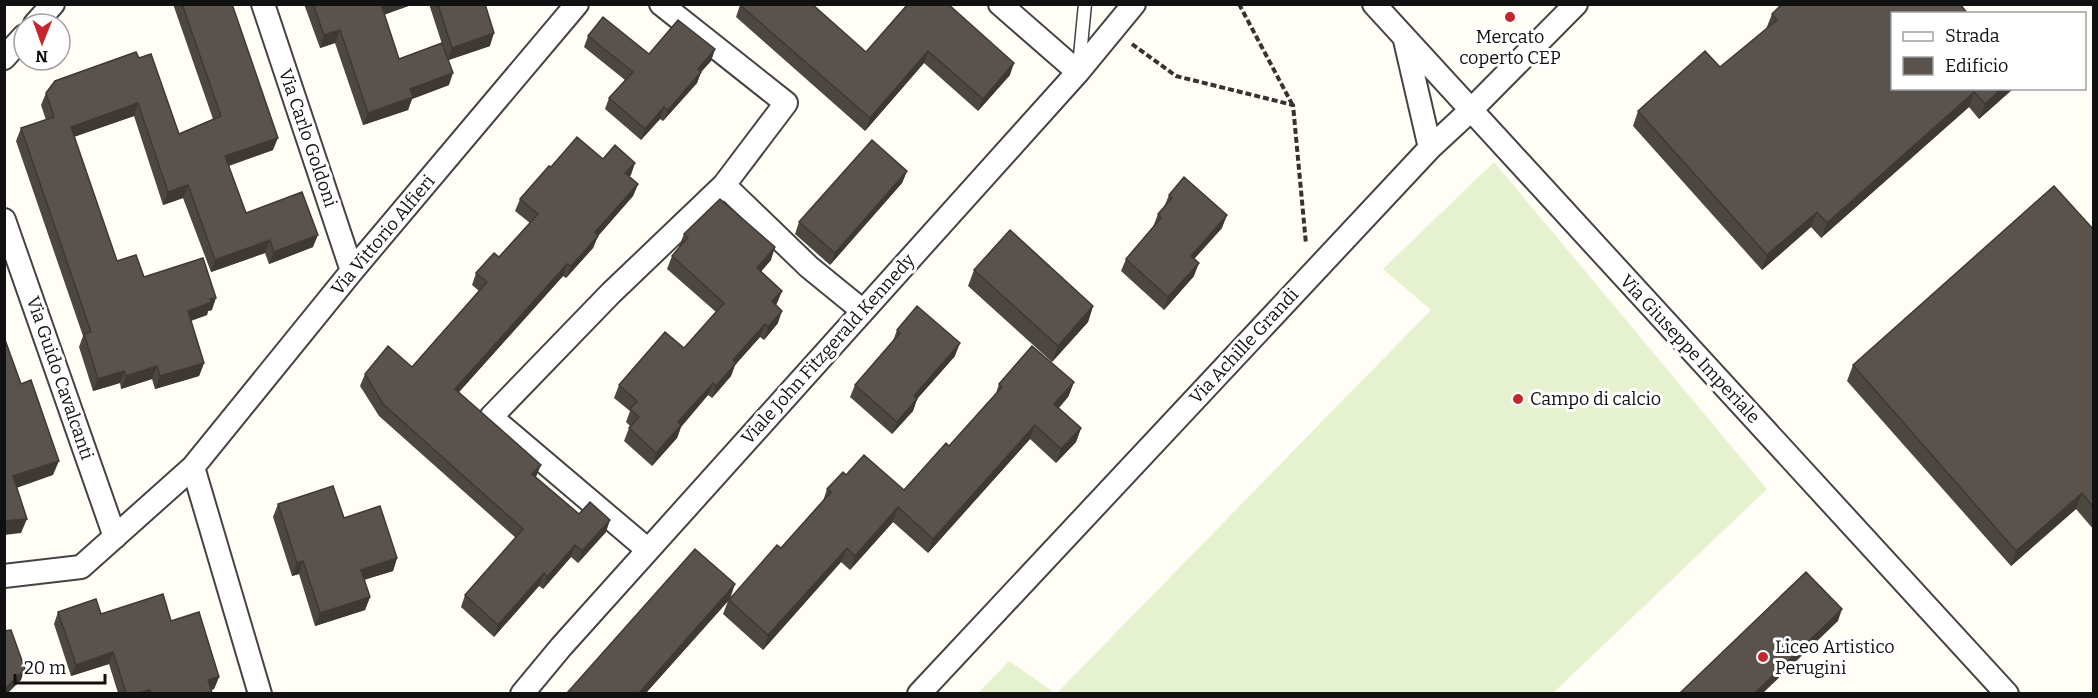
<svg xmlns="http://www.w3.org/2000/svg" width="2098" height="698" font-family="Bitter,serif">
  <rect width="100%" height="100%" fill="#fffdf5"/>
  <!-- pitch -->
  <path fill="#e6f2cf" d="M1494 162 1767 489 1553 693H1057L1431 310 1383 269Z
    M1009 661 1055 693H978Z"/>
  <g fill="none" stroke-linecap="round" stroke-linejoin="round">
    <defs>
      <path id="service" d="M1079 66 1085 4"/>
      <path id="minor" d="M263 4 352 271
        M661 4 786 103 724 185 809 267 863 311
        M1000 4 1078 72
        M1374 4 2007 694
        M35 24 53 4
        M1405 40 1430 148
        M4 58 24 36
        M4 220 115 537
        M648 550 491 417 611 293 724 185
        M4 576 81 567 193 467
        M260 694 193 467 352 271 577 4
        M522 694 561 647 1078 72 1134 4
        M919 694 1430 148 1471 110 1576 4"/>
    </defs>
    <!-- service casing -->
    <use href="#service" stroke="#444" stroke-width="15"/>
    <!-- minor casing -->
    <use href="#minor" stroke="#444" stroke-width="26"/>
    <!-- path -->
    <path stroke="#333" stroke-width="4" stroke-dasharray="6 3" stroke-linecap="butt" d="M1239 4 1292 104
      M1132 44 1176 76 1293 105 1306 244"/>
    <!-- service -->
    <use href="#service" stroke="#fff" stroke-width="12"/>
    <!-- minor -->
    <use href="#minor" stroke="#fff" stroke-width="22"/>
  </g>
  <!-- wall -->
  <path fill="#4d4742" d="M173 4H232L273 150 229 166 246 213 313 247 269 264 265 253 211 272 183 198 163 205 134 116 74 137 117 261 144 277 212 310 208 311 207 315 191 321 204 363 199 376 155 389 152 379 121 389 120 383 93 391 79 347 83 336 16 141 21 128 46 120 41 105 46 93 139 58 179 134 213 119Z
    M304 4H414L384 15 399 59 442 44 429 4H485L490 46 449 60V85L412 99 408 110 363 125 335 43 320 48Z
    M908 4 1010 75 978 111 924 63 865 131 736 17 740 5 866 52Z
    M1772 14 2014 88 1979 119 1969 107 1821 238 1811 227 1762 270 1633 126 1638 111 1720 67 1766 29Z
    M588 36 649 54 715 49 711 61 701 72 697 83 663 121 660 119 641 140 605 109 609 98 625 80 584 47Z
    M603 159 631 175 629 176 638 184 633 196 598 236 593 248 566 278 563 276 459 392 536 477 579 514 606 532 578 563 571 557 543 589 539 586 494 637 461 607 465 595 516 538 379 416 360 386 365 374 412 367 479 291 472 285 476 273 499 257 530 223 515 211 520 199 551 167Z
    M907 171 902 183 830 265 795 234 799 222Z
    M1169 195 1222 228 1194 259V276L1164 310 1121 271 1126 259 1153 227 1158 214 1164 207Z
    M2094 230V530L2076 509 2011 566 1847 381 1853 365Z
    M684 234 771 260 761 271 782 291 776 305 778 323 764 340 760 337 735 365 731 376 712 398 708 395 681 427 677 438 652 466 624 441 629 428 630 426 626 422 630 411 614 398 619 385 684 348 716 312 667 269 672 256 680 247 679 246Z
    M974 270 1093 306 1088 322 1052 362 968 286Z
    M897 330 955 356 917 399 913 411 892 434 850 397 855 385 893 341Z
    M1074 382 1068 397 1059 408 1081 428 1076 442 1056 463 1030 439 928 553 893 522 850 570 841 562 763 650 723 614 728 601 646 693H567L730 598 781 548 823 501 827 489 846 475 904 490 949 446 995 396 999 384Z
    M278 504 397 558 393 571 364 580 370 597 365 610 315 626 299 574 292 576 273 517Z
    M58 612 101 614 171 621 219 677 214 689 211 690 212 693H118L109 664 71 676 54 624Z"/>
  <!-- shaded-wall -->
  <path fill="#3f3936" d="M414 4 376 17 381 5Z
    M340 30 335 43 320 48 324 35Z
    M494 33 490 46 448 60 452 48Z
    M715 49 711 61 701 72 697 83 663 121 668 110 698 69Z
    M928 51 924 63 865 131 870 118Z
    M1014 63 1010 75 978 111 983 99Z
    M453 73 449 85 412 99 408 110 363 125 368 113 410 89Z
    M2002 88H2014L1979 119 1985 104Z
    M1974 92 1969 107 1821 238 1827 223Z
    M138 103 134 116 67 139 71 127Z
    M664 107 660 119 641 140 645 129Z
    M278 138 273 150 220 168 225 156Z
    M635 163 631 175 621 185 625 173Z
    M907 171 902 183 830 265 835 253Z
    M638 184 633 196 598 236 593 248 566 278 571 266 595 232Z
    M188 185 183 198 163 205 168 192Z
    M1817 212 1811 227 1762 270 1767 255Z
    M1227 215 1222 228 1186 268 1191 256Z
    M318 235 313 247 269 264 274 252Z
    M270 240 265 253 211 272 215 260Z
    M775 247 771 260 753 281 757 268Z
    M1199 263 1194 276 1164 310 1168 297Z
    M567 264 563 276 451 401 455 389Z
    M782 291 777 303 768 314 772 301Z
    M216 298 212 310 208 311 207 315 183 323 188 311 210 299Z
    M1093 306 1088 322 1052 362 1058 346Z
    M782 311 778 323 764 340 768 327Z
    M765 324 760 337 735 365 731 376 712 398 716 386 733 360Z
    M960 343 955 356 917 399 913 411 892 434 897 422 914 396Z
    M204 363 199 376 155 389 160 376Z
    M157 366 152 379 121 389 126 376Z
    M124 371 120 383 93 391 98 379Z
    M1074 382 1068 397 1049 418 1054 404Z
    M713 383 708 395 681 427 677 438 652 466 656 453 678 422Z
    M1035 425 1030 439 928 553 933 539Z
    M1081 428 1076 442 1056 463 1061 449Z
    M59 461 53 475 8 491 13 476Z
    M541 465 536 477 532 474Z
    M2082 493 2076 509 2011 566 2016 551Z
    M898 507 893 522 850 570 855 556Z
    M27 519 21 533 4 535V521Z
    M610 520 606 532 578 563 582 551Z
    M575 545 571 557 543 589 547 577Z
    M847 548 841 562 763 650 768 635Z
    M397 558 393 571 356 582 361 570Z
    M303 561 299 574 292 576 297 563Z
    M544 573 539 586 494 637 498 625Z
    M735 584 730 599 646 693H639Z
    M370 597 365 610 315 626 320 613Z
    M1842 609 1838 621 1763 693H1755Z
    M113 652 109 664 71 676 76 665Z
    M25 669 21 680 8 693H4L5 689Z
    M219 677 214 689 203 692 208 680Z
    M150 690 149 693H138Z"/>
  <!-- building -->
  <path fill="#5a524d" stroke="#3f3936" stroke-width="1.5" d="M182 4H232L278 138 225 156 246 213 302 192 318 235 274 252 270 240 215 260 188 185 168 192 138 103 71 127 117 261 136 255 144 277 203 258 216 298 210 299 212 302 188 311 204 363 160 376 157 366 126 376 124 371 98 379 84 334 91 332 21 128 54 117 46 93 55 81 136 52 139 58 151 54 179 134 221 116Z
    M313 4H381L399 59 442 43 453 73 410 89 413 97 368 113 340 30 324 35Z
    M438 4H485L494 33 452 48Z
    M812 4 866 52 908 4H948L1014 63 983 99 928 51 870 118 740 5Z
    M1782 4H1960L1968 14H1893V88H2002L1985 104 1974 92 1827 223 1817 212 1767 255 1638 111 1705 51 1720 67 1777 20 1772 14Z
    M603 17 649 54 678 20 715 49 698 69 701 72 668 110 664 107 645 129 609 98 633 72 588 36Z
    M577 137 603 159 615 145 635 163 625 173 638 184 595 232 598 236 571 266 567 264 455 389 541 465 532 474 579 514 590 502 610 520 582 551 575 545 547 577 544 573 498 625 465 595 523 529 383 404 365 374 388 346 412 367 487 282 476 273 494 253 499 257 538 214 520 199 549 166 551 167Z
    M872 140 907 171 835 253 799 222Z
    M1184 177 1227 215 1191 256 1199 263 1168 297 1126 259 1161 218 1158 214 1172 198 1169 195Z
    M2054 186 2094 230V508L2082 493 2016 551 1853 365Z
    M720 199 775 247 757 268 782 291 772 301 782 311 768 327 765 324 733 360 736 363 716 386 713 383 678 422 681 425 656 453 629 428 639 417 630 409 637 401 619 385 665 332 684 348 724 303 672 256 688 237 684 234Z
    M1010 230 1093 306 1058 346 974 270Z
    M917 306 960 343 914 396 917 399 897 422 855 385 900 333 897 330Z
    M4 337 21 384 31 380 59 461 13 476 27 519 4 521Z
    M1032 346 1074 382 1054 404 1081 428 1061 449 1035 425 933 539 898 507 855 556 847 548 768 635 729 600 777 545 781 548 831 492 827 489 843 472 846 475 864 455 904 490 946 443 949 446 1002 387 999 384Z
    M333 486 344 518 380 506 397 558 361 570 370 597 320 613 303 561 297 563 278 504Z
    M695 549 735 584 639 693H567Z
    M1806 572 1842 609 1755 693H1680Z
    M163 594 171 621 199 612 219 677 208 680 212 693H151L150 690 138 693H126L113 652 76 665 58 612 96 599 101 614Z
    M11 630 25 669 5 689 8 692 7 693H4V631Z"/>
  <!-- markers -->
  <g fill="#c4262e" stroke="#fff" stroke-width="2">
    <circle cx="1510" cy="17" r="6"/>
    <circle cx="1518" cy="399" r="6"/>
    <circle cx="1763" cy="657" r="6"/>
  </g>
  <g text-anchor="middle" stroke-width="6" stroke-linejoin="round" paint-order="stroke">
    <!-- poi labels -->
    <g font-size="18" fill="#111" stroke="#fff" text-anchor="start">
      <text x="1510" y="43" text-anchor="middle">Mercato<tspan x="1510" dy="21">coperto CEP</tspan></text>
      <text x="1530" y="405">Campo di calcio</text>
      <text x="1775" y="653">Liceo Artistico<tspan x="1775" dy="21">Perugini</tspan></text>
    </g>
    <!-- street labels -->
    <g font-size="18" fill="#111" stroke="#fff">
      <text transform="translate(308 138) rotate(71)" y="6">Via Carlo Goldoni</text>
      <text transform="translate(383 235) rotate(-50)" y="6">Via Vittorio Alfieri</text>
      <text transform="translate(1244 346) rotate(-47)" y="6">Via Achille Grandi</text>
      <text transform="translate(828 349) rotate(-48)" y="6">Viale John Fitzgerald Kennedy</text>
      <text transform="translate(1690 349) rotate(47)" y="6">Via Giuseppe Imperiale</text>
      <text transform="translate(60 378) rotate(71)" y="6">Via Guido Cavalcanti</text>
    </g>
  </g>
  <!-- border -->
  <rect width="2098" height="698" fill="none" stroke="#111111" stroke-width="12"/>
  <!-- legend -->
  <rect x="1891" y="12" width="195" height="78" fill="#ffffff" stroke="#a0a0a0" stroke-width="1.5"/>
  <rect x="1903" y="32" width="30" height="9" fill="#ffffff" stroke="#a0a0a0" stroke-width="1.5"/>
  <text x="1945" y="42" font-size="18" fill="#111111">Strada</text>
  <rect x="1903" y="57" width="30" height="18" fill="#5a524d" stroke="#a0a0a0" stroke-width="1.5"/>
  <text x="1945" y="72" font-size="18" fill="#111111">Edificio</text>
  <!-- north arrow -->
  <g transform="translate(42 42) rotate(181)"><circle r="28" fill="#ffffff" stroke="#a0a0a0" stroke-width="1.5"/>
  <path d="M0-4.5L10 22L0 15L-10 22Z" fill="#c4262e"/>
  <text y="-9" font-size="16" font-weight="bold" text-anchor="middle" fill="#111111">N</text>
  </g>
  <!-- scale -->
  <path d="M15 674v9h90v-9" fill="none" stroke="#111111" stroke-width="3"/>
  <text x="24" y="674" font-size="18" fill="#111111" stroke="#ffffff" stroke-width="4.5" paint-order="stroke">20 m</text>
</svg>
